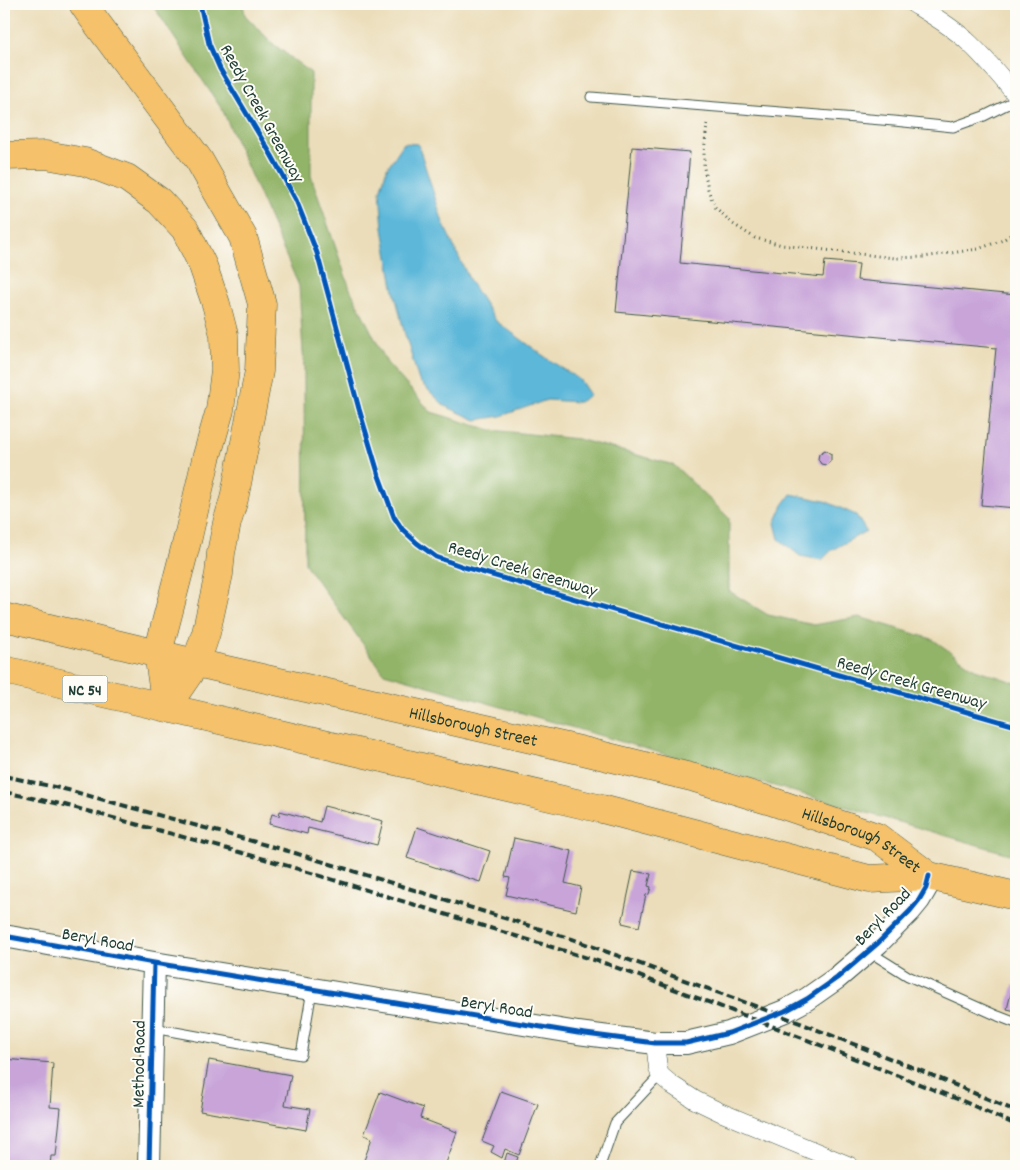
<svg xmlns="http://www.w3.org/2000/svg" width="1020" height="1170" font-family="Dekko,sans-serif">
  <rect width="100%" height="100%" fill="#fdfcf7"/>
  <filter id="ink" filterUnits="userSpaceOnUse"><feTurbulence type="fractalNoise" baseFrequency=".02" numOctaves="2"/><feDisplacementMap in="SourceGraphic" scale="10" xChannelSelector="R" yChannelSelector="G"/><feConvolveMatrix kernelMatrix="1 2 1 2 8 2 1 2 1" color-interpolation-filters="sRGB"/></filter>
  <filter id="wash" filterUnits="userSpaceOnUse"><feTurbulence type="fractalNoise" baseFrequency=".0096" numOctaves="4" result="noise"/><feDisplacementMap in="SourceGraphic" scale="20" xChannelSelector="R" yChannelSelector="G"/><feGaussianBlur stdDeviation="1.12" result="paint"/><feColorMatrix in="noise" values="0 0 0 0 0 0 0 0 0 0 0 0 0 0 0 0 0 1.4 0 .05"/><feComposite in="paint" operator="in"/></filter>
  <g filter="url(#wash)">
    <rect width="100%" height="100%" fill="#ebddb9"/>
    <!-- forest -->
    <path fill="#92b468" stroke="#58784e" d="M152 4H243L245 15 272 43 311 73V176L350 289 387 363 431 412 491 430 578 439 674 465 729 518V591L768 615 814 625 859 617 932 639 975 669 1016 683V856L384 673 305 564 304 368 299 286 223 111Z"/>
    <!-- water -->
    <path fill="#5bb7d9" stroke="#3d7a86" d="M404 143 418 144 443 223 470 281 496 321 548 359 580 380 590 395 579 402 547 400 501 416 476 420 445 406 419 381 404 331 393 287 383 228 380 191 387 168Z
      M791 494 825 501 856 515 866 531 832 550 822 560 800 556 779 539 775 523 783 505Z"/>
    <g id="blocks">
      <!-- building -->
      <path fill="#c8a4d9" d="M632 147 690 152 680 263 823 277 825 261 859 264 857 280 1016 295V508L981 505 996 348 616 312Z
        M825 450 831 454V461L826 465 821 464 818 459 819 454Z
        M324 806 383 821 377 845 308 828 307 834 269 824 272 814 279 816 280 811 320 822Z
        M417 827 490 851 480 882 407 858Z
        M514 838 572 851 565 883 581 887 576 911 506 895 510 878 505 877Z
        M633 871 651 874 648 886 651 887 649 894 646 895 639 927 622 923Z
        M1013 985 1016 986V1011L1007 1009Z
        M4 1059 53 1063 50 1107 61 1108 56 1156H51L50 1166H4Z
        M209 1060 291 1075 285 1105 310 1109 306 1130 200 1111Z
        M501 1091 538 1104 519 1155 505 1149 502 1158 491 1152 494 1146 482 1141Z
        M380 1092 423 1108 420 1118 457 1132 445 1166H362L372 1138 364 1135Z
        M507 1153 518 1157 515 1166 504 1163Z"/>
    </g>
  </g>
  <g filter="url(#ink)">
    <use href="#blocks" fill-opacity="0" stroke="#3e5548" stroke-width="1"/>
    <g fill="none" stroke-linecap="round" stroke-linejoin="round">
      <defs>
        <path id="service" d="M591 97 894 121 953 127 984 116 1016 100
          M868 951 908 976 998 1016 1016 1023
          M153 1028 301 1055 312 990
          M600 1166 615 1123 660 1075
          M662 1166V1165L667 1166"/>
        <path id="minor" d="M914 4C932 15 951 26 966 40 984 56 1000 76 1016 95
          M655 1043 658 1068 660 1075 672 1085 695 1100 720 1112 850 1166"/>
        <path id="tertiary" d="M4 936 154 963 578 1033 655 1043H686L729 1033 785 1011 807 999 837 978 878 943 910 911 919 900 926 888 929 876
          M149 1166 154 963"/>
        <g id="primary">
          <path id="s1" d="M4 617 196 663 575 749 695 778 771 801 877 837 929 876"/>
          <path d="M4 670 602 809 869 879 929 876 1016 896"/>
        </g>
        <path id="motorway" d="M83 4 90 14 199 160 243 237 262 304 259 371 234 499 227 523 221 553 219 574 206 633 196 663 166 707
          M4 156 46 155 85 162 127 178 159 201 185 229 203 266 216 304 224 335 225 370 220 410 206 459 188 537 158 653 166 707"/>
      </defs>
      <!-- service casing -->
      <use href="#service" stroke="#3e5548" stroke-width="11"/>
      <!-- minor casing -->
      <use href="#minor" stroke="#3e5548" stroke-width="19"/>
      <!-- tertiary casing -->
      <use href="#tertiary" stroke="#3e5548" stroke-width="24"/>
      <!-- primary casing -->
      <use href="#primary" stroke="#3e5548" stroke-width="29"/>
      <!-- motorway casing -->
      <use href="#motorway" stroke="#3e5548" stroke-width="29"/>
      <!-- path -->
      <path stroke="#3e5548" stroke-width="3" stroke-dasharray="1 4" stroke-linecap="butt" d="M707 124 704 152V168L708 189 714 206 733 224 755 238 782 245 895 258 924 257 978 249 1003 240 1016 231"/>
      <!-- service -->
      <use href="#service" stroke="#fff" stroke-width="9"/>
      <!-- minor -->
      <use href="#minor" stroke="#fff" stroke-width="18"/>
      <!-- tertiary -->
      <use href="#tertiary" stroke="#fff" stroke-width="22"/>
      <!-- primary -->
      <use href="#primary" stroke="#f5c16b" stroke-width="28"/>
      <!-- motorway -->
      <use href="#motorway" stroke="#f5c16b" stroke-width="28"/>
      <!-- rail -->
      <path stroke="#1f3d34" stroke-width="4" stroke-dasharray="8 4" stroke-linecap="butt" d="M4 776 68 790 295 853 572 939 777 1014 922 1071 1016 1111
        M4 792 65 805 272 861 607 964 759 1021 965 1102 1016 1125"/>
      <defs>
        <path id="cycleway" d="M200 4 209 44 220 69 272 156 296 200 317 253 359 409 379 476 394 517 402 529 417 543 436 557 464 567 1016 726
          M4 936 154 963 578 1033 655 1043H686L729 1033 785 1011 807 999 837 978 878 943 910 911 919 900 926 888 929 876
          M149 1166 154 963"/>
      </defs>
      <!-- cycleway casing -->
      <use href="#cycleway" stroke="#fdfcf7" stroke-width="8"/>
      <!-- cycleway -->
      <use href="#cycleway" stroke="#0057b8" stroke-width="5"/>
    </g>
  </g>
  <g text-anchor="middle" stroke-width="4" stroke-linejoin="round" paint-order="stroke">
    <!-- shield labels -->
    <rect fill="#fdfcf7" stroke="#62766e" stroke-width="1" x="62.5" y="675.5" width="45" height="27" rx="4"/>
    <g font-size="16" font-weight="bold" fill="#1f3d34">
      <text x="85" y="695">NC 54</text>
    </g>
    <!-- street labels -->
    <g font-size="18" fill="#1f3d34" stroke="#fdfcf7">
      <text transform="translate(263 113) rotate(61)" y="6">Reedy Creek Greenway</text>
      <text transform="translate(523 568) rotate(17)" y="6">Reedy Creek Greenway</text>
      <text transform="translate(912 682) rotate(16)" y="6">Reedy Creek Greenway</text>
      <text dy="6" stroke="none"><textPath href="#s1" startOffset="482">Hillsborough Street</textPath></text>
      <text dy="6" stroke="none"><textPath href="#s1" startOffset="888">Hillsborough Street</textPath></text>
      <text transform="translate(882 916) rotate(-46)" y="6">Beryl Road</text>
      <text transform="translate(98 939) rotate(10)" y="6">Beryl Road</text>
      <text transform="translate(497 1006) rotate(9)" y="6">Beryl Road</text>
      <text transform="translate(138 1064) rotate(-89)" y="6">Method Road</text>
    </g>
  </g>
  <!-- margin -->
  <rect width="1020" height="1170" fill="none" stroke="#fdfcf7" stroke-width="20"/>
</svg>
